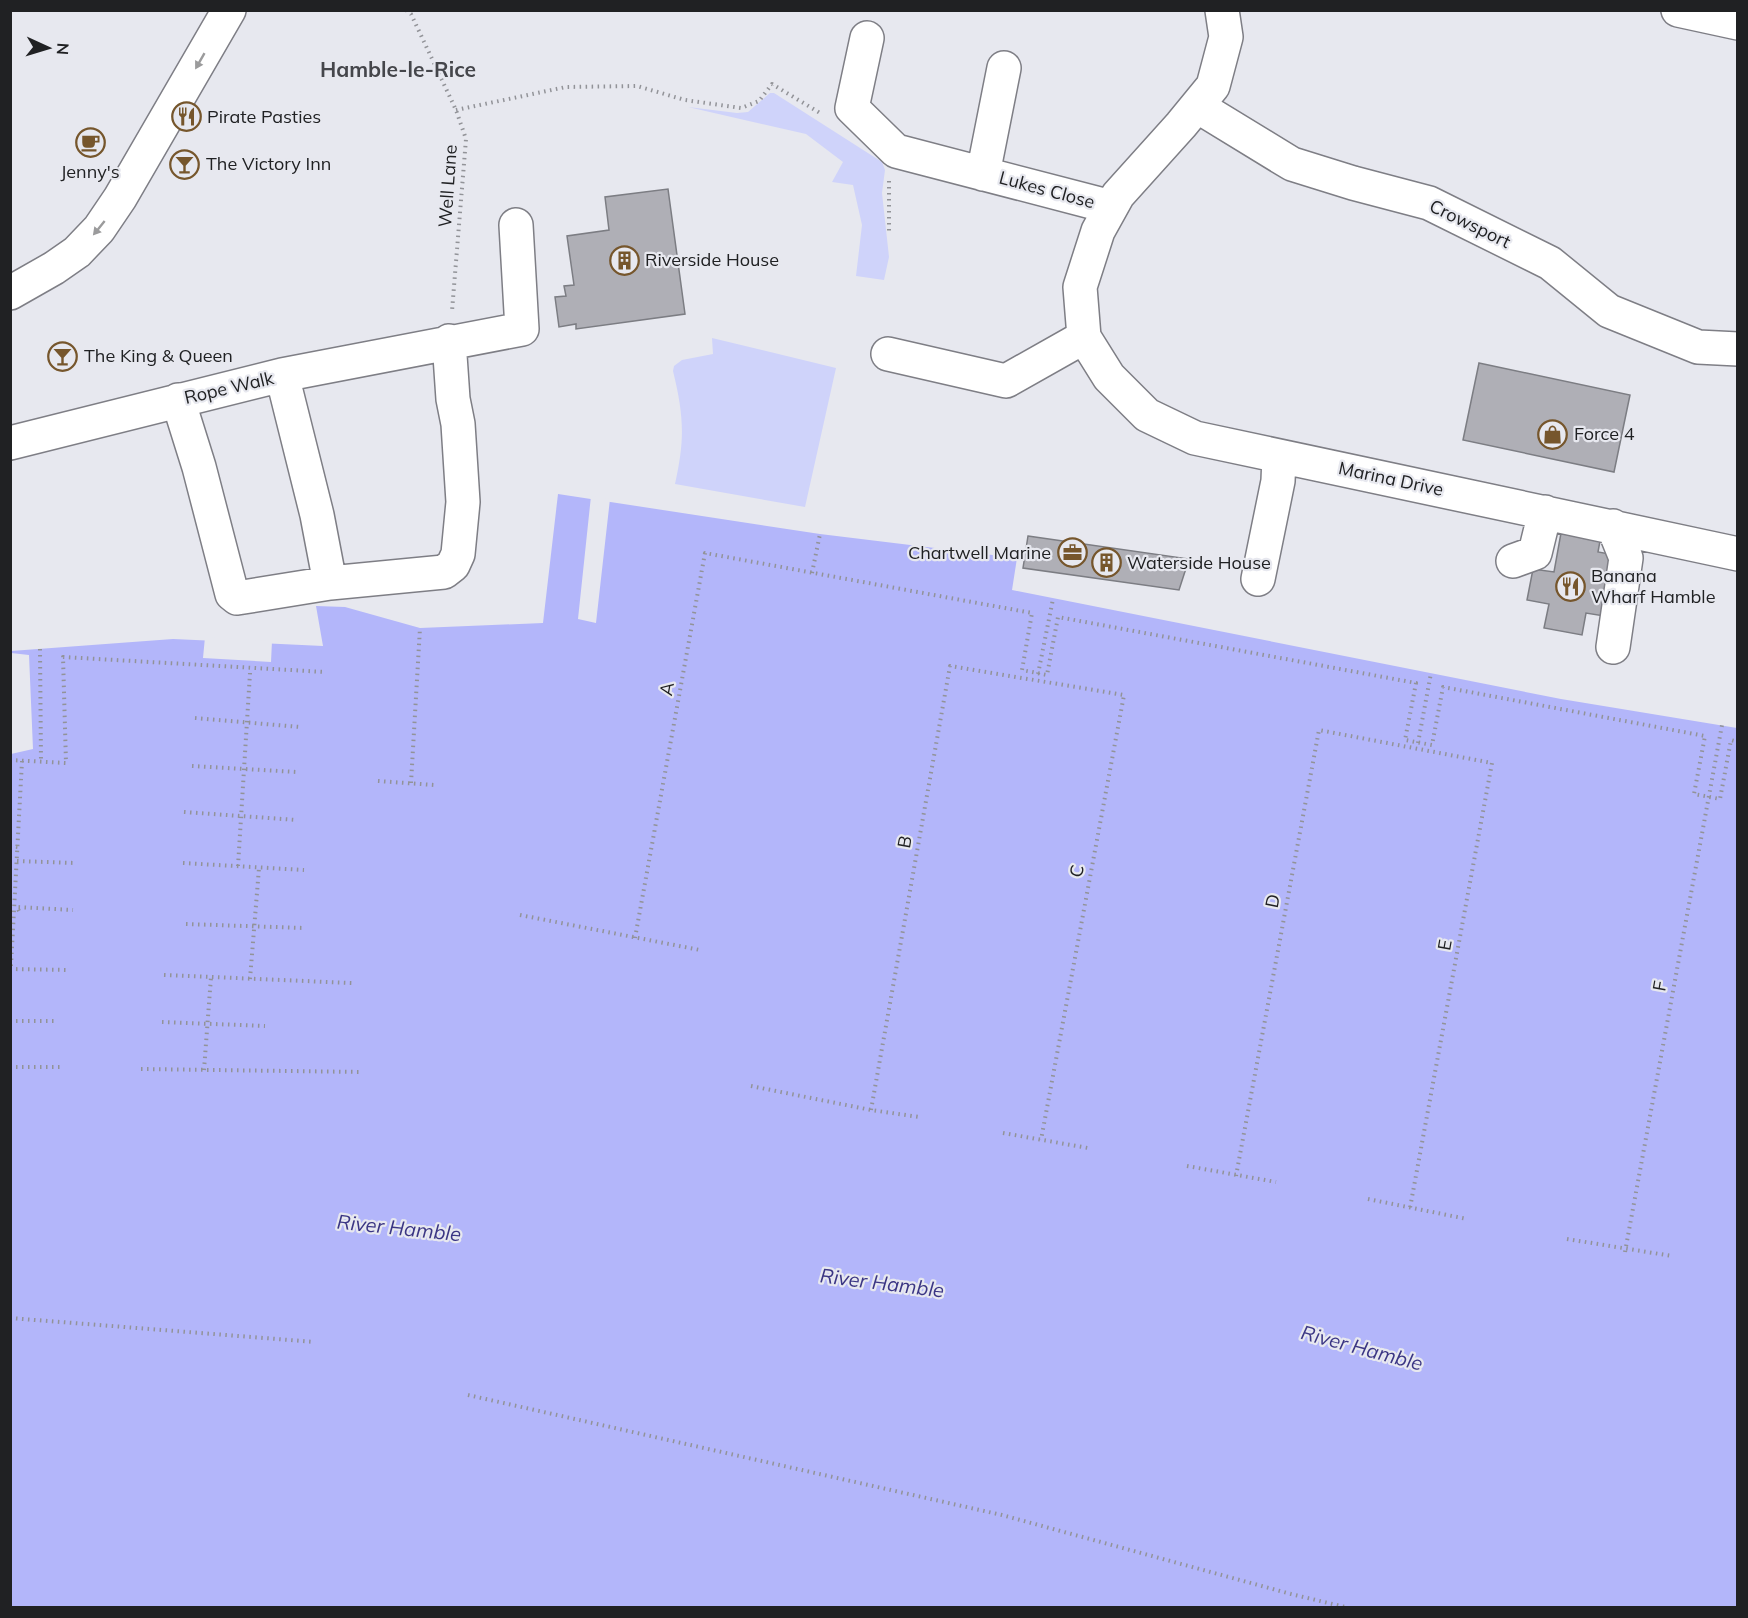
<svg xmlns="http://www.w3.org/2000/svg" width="1748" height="1618" font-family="Mulish,sans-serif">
  <rect width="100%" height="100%" fill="#e7e8ef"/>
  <!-- green -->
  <path fill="#cfd3fa" d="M770 93H774L882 162 885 170 882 193 889 257 884 280 856 276 862 225 853 185 832 182 843 162 806 134 688 107 737 113 748 112Z
    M712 338 836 368 805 507 675 484C685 439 684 416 673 371L674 366 682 360 713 354Z"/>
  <!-- water -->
  <path fill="#b3b6fa" d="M558 494 820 534 1017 558 1012 590 1561 699 1737 728V1607L11 1608V651L173 639 323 646 316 606 345 607 420 628 543 623Z"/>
  <!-- pier -->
  <path fill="#e7e8ef" d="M591 496 610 499 596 623 578 619Z
    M205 637 272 641 271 662 203 658Z
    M11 653 29 655 33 749 11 754Z"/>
  <!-- building -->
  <path fill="#afafb6" stroke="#7c7d83" stroke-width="1.5" d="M668 189 685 314 576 329V324L559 327 555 297 566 296 564 286 574 285 567 236 609 230 605 197Z
    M1479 363 1630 395 1614 472 1463 440Z
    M1561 533 1600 541 1598 552 1615 555 1604 616 1586 613 1582 635 1544 628 1549 604 1527 600 1533 569 1554 572Z
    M1028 536 1189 559 1179 590 1023 568Z"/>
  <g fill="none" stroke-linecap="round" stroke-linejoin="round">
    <defs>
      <path id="minor" d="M1222 10 1226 37 1213 86 1181 125 1118 195 1098 231 1080 287 1084 337 1109 377 1147 415 1195 438 1738 554
        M1678 10 1738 23
        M867 38 852 108 896 151 1111 207
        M1197 106 1292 164 1353 183 1429 203 1550 263 1609 311 1698 347 1738 349
        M983 174 1004 68
        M10 293 54 268 77 252 99 229 120 198 229 10
        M888 354 1006 381 1084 337
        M282 375 317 515 330 583
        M178 400 199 467 232 594 237 598 330 583 444 572 453 565 458 554 463 502 458 424 453 399 449 341
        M10 443 282 375 522 329 516 225
        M1513 561 1535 553 1545 512
        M1258 579 1278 481 1279 456
        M1613 647 1626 558 1613 526"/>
    </defs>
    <!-- minor casing -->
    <use href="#minor" stroke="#7e7e85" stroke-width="36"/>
    <!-- path -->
    <path stroke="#929398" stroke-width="4" stroke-dasharray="1.5 4.5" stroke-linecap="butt" d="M406 10 411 14 456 110 466 139 452 311
      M456 110 566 87 637 86 685 100 741 108 759 101 772 84 820 113
      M889 181V232
      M812 573 820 534
      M40 649 41 762
      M1038 674 1053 599
      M195 718 300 727
      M1418 743 1431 673
      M10 760 66 763 63 657 325 672
      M192 766 297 772
      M378 781 434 785
      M411 783 420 628
      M184 812 297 820
      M10 846 18 847
      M17 861 75 863
      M183 863 304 870
      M238 866 250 673
      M19 911 17 907 73 910
      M520 915 700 950
      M186 924 304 928
      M635 938 705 553 1032 613 1022 670 1047 675 1058 617 1416 683 1405 740 1432 745 1443 687 1705 736 1694 794 1720 799 1731 740 1738 742
      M11 966 22 761
      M10 969 68 970
      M164 975 352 983
      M250 979 259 868
      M10 1021H56
      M162 1022 265 1026
      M10 1067H63
      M141 1069 362 1072
      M204 1070 211 977
      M751 1086 871 1110 919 1117
      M871 1110 950 666 1124 695 1041 1140
      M1003 1133 1088 1148
      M1187 1166 1276 1182
      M1236 1176 1319 730 1492 763 1410 1208
      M1368 1199 1467 1219
      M1567 1239 1672 1256
      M1625 1252 1722 725
      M10 1318 315 1342
      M468 1395 1002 1515 1291 1594 1349 1608"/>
    <!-- minor -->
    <use href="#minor" stroke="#fff" stroke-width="33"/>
  </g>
  <!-- one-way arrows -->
  <defs><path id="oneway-solid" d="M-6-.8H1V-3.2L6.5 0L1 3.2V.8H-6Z" transform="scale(1.5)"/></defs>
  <g fill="#9b9b9c">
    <use href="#oneway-solid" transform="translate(200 61) rotate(120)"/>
    <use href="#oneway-solid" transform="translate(99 228) rotate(129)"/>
  </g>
  <!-- icons -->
  <defs>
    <symbol id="restaurant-ring" viewBox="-11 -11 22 22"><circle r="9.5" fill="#e7e8ef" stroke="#76562c" stroke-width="1.5"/><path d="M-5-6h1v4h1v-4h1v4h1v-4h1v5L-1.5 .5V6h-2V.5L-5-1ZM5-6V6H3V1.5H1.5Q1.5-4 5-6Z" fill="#76562c"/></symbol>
    <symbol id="cafe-ring" viewBox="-11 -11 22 22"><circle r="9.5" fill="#e7e8ef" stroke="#76562c" stroke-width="1.5"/><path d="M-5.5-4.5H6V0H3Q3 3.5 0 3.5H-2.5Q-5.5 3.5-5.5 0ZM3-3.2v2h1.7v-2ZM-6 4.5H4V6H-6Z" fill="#76562c"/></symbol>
    <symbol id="bar-ring" viewBox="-11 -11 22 22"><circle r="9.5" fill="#e7e8ef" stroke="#76562c" stroke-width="1.5"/><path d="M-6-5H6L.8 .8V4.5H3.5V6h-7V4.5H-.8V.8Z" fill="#76562c"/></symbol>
    <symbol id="building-ring" viewBox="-11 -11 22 22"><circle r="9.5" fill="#e7e8ef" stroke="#76562c" stroke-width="1.5"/><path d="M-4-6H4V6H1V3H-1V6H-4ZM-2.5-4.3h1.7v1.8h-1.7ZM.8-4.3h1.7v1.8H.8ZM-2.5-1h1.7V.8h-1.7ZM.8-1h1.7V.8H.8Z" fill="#76562c"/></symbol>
    <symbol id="shop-ring" viewBox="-11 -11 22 22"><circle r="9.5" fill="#e7e8ef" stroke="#76562c" stroke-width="1.5"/><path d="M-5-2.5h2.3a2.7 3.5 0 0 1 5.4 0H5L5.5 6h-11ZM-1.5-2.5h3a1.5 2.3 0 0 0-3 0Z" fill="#76562c"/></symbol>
    <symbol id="office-ring" viewBox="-11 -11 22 22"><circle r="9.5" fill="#e7e8ef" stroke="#76562c" stroke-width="1.5"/><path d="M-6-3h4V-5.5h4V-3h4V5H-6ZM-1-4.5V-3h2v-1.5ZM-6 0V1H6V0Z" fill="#76562c"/></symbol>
  </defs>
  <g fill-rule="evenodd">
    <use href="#restaurant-ring" x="170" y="100" width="33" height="33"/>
    <use href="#cafe-ring" x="74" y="126" width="33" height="33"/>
    <use href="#bar-ring" x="168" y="148" width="33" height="33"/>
    <use href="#building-ring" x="608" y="244" width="33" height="33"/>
    <use href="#bar-ring" x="46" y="340" width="33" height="33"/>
    <use href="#shop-ring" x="1536" y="418" width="33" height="33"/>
    <use href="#office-ring" x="1056" y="536" width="33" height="33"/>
    <use href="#building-ring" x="1090" y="546" width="33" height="33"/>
    <use href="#restaurant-ring" x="1554" y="570" width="33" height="33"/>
  </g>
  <g text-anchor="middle" stroke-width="4.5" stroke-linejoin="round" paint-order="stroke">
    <!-- poi labels -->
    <g font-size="18" fill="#202123" stroke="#e7e8ef" text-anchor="start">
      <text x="207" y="123">Pirate Pasties</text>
      <text x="206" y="170">The Victory Inn</text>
      <text x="90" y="178" text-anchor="middle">Jenny's</text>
      <text x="645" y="266">Riverside House</text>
      <text x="84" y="362">The King &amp; Queen</text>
      <text x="1574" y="440">Force 4</text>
      <text x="1051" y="559" text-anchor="end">Chartwell Marine</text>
      <text x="1127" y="569">Waterside House</text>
      <text x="1591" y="582">Banana<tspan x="1591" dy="21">Wharf Hamble</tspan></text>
    </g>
    <!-- street labels -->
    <g font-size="18" fill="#202123" stroke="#e7e8ef">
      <text transform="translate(448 186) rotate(-86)" y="6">Well Lane</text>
      <text transform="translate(1047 190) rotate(15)" y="6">Lukes Close</text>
      <text transform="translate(1470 224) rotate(26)" y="6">Crowsport</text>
      <text transform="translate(229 388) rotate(-13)" y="6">Rope Walk</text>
      <text transform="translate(1391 479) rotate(12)" y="6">Marina Drive</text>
      <text transform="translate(667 689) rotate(-80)" y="6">A</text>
      <text transform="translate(905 842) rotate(-80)" y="6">B</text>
      <text transform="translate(1077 871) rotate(-79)" y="6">C</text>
      <text transform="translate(1273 901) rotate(-79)" y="6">D</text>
      <text transform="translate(1445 945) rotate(-80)" y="6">E</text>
      <text transform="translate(1660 986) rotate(-80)" y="6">F</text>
    </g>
    <!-- water labels -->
    <g font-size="20" font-style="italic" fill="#3b3684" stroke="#e7e8ef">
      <text transform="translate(399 1228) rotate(6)" y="7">River Hamble</text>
      <text transform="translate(882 1283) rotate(7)" y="7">River Hamble</text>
      <text transform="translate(1362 1348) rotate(15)" y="7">River Hamble</text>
    </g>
    <!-- quarter labels -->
    <g font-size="21" font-weight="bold" fill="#45464b" stroke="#e7e8ef">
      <text x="398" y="77">Hamble-le-Rice</text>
    </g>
  </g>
  <!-- border -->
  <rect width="1748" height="1618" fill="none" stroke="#202123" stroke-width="24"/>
  <!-- north arrow -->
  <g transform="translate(48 48) rotate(94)" stroke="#e7e8ef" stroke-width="4.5" paint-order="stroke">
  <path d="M0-4.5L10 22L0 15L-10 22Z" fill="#202123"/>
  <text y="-9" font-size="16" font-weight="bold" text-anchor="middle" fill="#202123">N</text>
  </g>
</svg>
